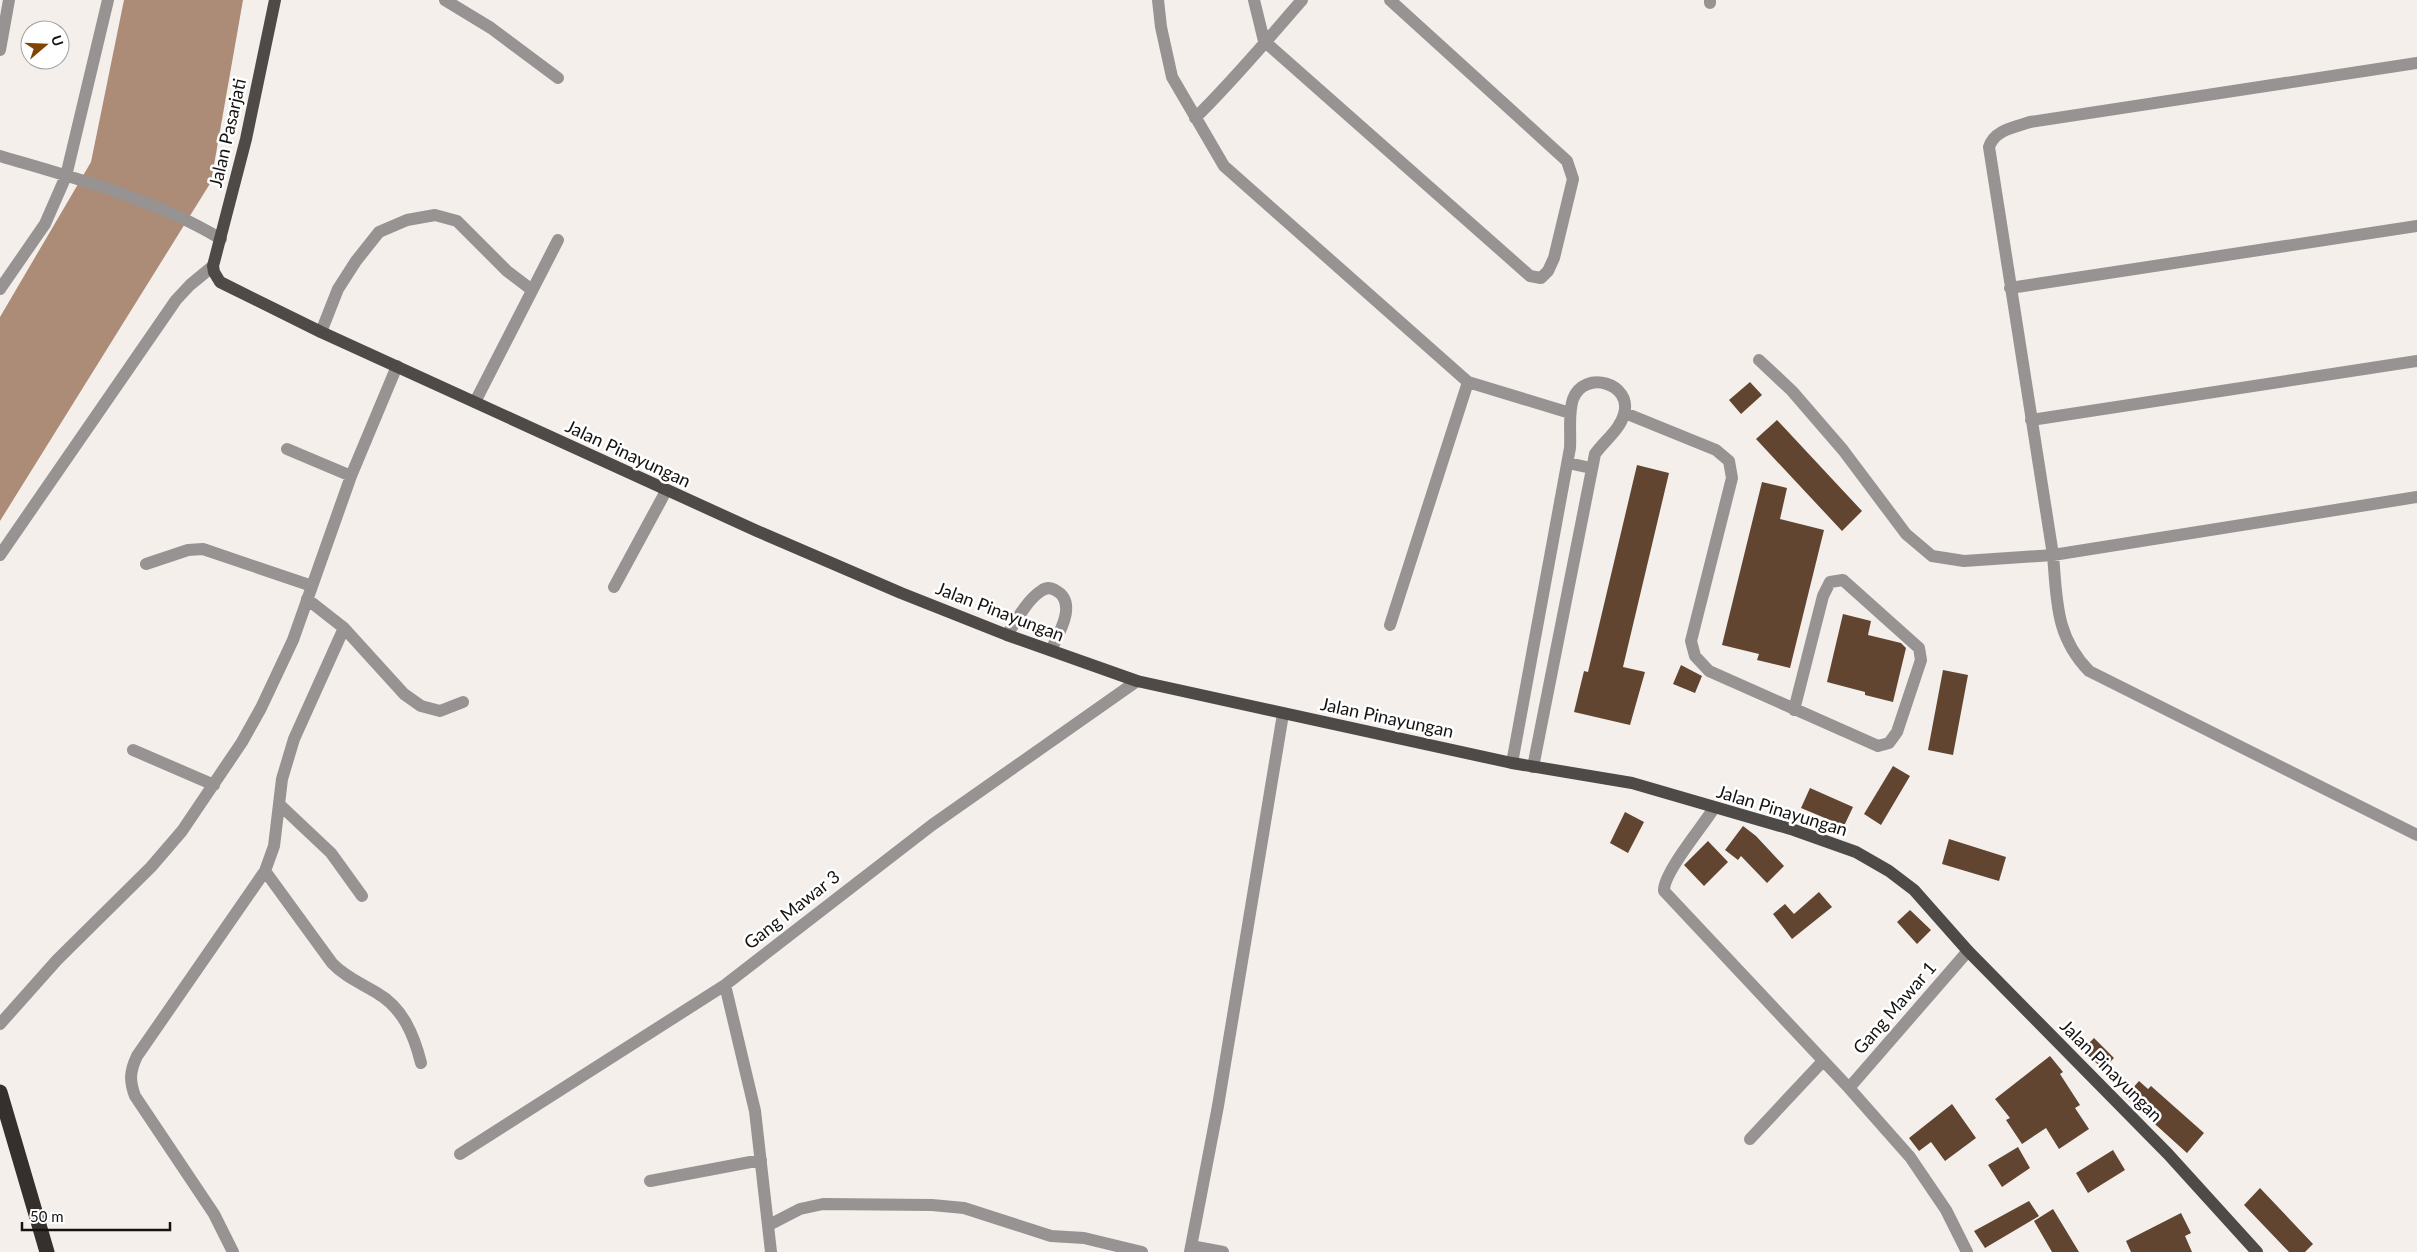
<svg xmlns="http://www.w3.org/2000/svg" width="2417" height="1252" font-family="Lato,sans-serif">
  <rect width="100%" height="100%" fill="#f4efeb"/>
  <!-- water -->
  <path fill="#ac8c76" d="M124 0H243L211 182 0 521V317L91 162Z"/>
  <!-- building -->
  <path fill="#614530" d="M1750 382 1762 395 1741 414 1729 400Z
    M1777 420 1862 511 1842 531 1756 439Z
    M1637 465 1669 473 1623 667 1645 672 1630 725 1574 712 1584 671 1588 672Z
    M1762 482 1787 488 1780 519 1824 530 1790 668 1757 660 1759 654 1722 645Z
    M1843 614 1871 621 1868 635 1901 643 1906 648 1893 702 1865 695V692L1827 682Z
    M1681 665 1702 676 1695 693 1673 684Z
    M1943 670 1968 675 1953 755 1928 750Z
    M1893 766 1910 776 1881 825 1864 814Z
    M1810 788 1853 807 1844 826 1801 808Z
    M1625 812 1644 822 1628 853 1610 843Z
    M1743 826 1756 836 1784 866 1767 883 1741 856 1738 860 1725 850Z
    M1949 839 2006 857 1999 881 1942 864Z
    M1708 841 1728 862 1704 886 1684 865Z
    M1819 892 1832 907 1792 939 1773 914 1785 904 1794 914Z
    M1910 910 1931 930 1917 944 1897 922Z
    M2094 1038 2114 1058 2103 1069 2082 1050Z
    M2050 1056 2063 1072 2060 1074 2080 1105 2075 1108 2089 1129 2059 1149 2046 1128 2022 1144 2006 1120 2010 1118 1995 1099Z
    M2139 1081 2148 1089 2151 1086 2204 1133 2187 1153 2125 1097Z
    M1952 1104 1976 1138 1945 1161 1931 1142 1919 1151 1909 1138Z
    M2018 1147 2030 1168 2002 1187 1988 1165Z
    M2113 1150 2125 1170 2088 1193 2076 1173Z
    M2260 1188 2313 1244 2305 1252H2289L2244 1205Z
    M2029 1201 2039 1216 1985 1248 1974 1231Z
    M2053 1209 2079 1252H2052L2034 1221Z
    M2181 1213 2191 1233 2185 1236 2192 1252H2131L2126 1241Z"/>
  <g fill="none" stroke-linecap="round" stroke-linejoin="round">
    <!-- minor -->
    <path stroke="#969392" stroke-width="12" d="M445 0 491 28 558 78
      M1158 0 1161 27 1172 77 1224 166 1468 382 1570 413
      M1254 0 1264 41 1530 276 1541 278 1548 271 1554 258 1573 179 1567 161 1390 0
      M1710 0V3
      M0 50 9 0
      M2417 63 2030 122C2015 127 1994 130 1989 147L2053 555C2057 600 2055 636 2089 671L2417 835
      M1195 118C1233 81 1267 40 1302 0
      M0 156C74 178 155 199 221 239
      M2010 288 2417 226
      M0 289 45 224 66 176 108 0
      M321 332 338 289 356 261 379 232 407 220 435 215 457 221 507 271 532 290
      M1759 360 1792 391 1843 450 1906 534 1932 556 1964 561 2053 555 2417 497
      M475 402 558 240
      M1625 413 1716 450 1729 461 1732 478 1691 641 1695 656 1709 671 1878 746 1889 743 1897 732 1921 660 1919 648 1843 580 1830 582 1823 596 1794 710
      M2031 420 2417 361
      M287 449 351 476
      M1568 463 1591 468
      M0 555 176 300 190 285 213 266
      M146 564 188 550 203 549 312 586
      M614 587 666 491
      M307 599 344 628 404 694 421 706 440 711 463 702
      M1390 625 1468 382
      M1007 635C1016 621 1027 600 1041 591 1045 588 1050 587 1055 590 1079 602 1058 635 1051 650
      M133 750 214 785
      M1512 763 1570 448C1571 433 1568 413 1573 399 1584 369 1633 383 1624 414 1620 430 1604 441 1595 454L1533 767
      M279 804 331 853 362 896
      M1714 808C1703 826 1663 873 1664 891L1849 1088 1910 1157 1946 1210 1967 1252
      M265 871 332 963C345 977 361 983 377 993 403 1008 414 1035 421 1063
      M725 985 755 1111 771 1252
      M0 1024 57 960 151 867 182 831 242 742 261 708 293 640 351 476 397 366
      M1849 1088 1968 951
      M1750 1139 1823 1061
      M460 1154 725 985 932 825 1137 681
      M650 1181 761 1160
      M769 1225 800 1209 823 1204 932 1205 964 1208 1051 1236 1084 1238 1142 1252
      M1191 1246 1223 1252
      M233 1252 214 1214 135 1096C129 1080 130 1071 137 1056L265 871 274 846 282 779 294 739 344 628
      M1190 1252 1218 1106 1283 714"/>
    <!-- major -->
    <path stroke="#4d4a47" stroke-width="12" d="M275 0 246 139 213 266 214 272 220 282 321 332 757 531 901 593 1007 635 1137 681 1512 763 1632 783 1794 830 1856 852 1889 871 1914 890 1968 951 2168 1154 2257 1252"/>
    <!-- highway -->
    <path stroke="#35302e" stroke-width="15" d="M0 1092 47 1252"/>
  </g>
  <g text-anchor="middle" stroke-width="5" stroke-linejoin="round" paint-order="stroke">
    <!-- street labels -->
    <g font-size="18" fill="#151312" stroke="#fff">
      <text transform="translate(228 133) rotate(-77)" y="6">Jalan Pasarjati</text>
      <text transform="translate(628 454) rotate(25)" y="6">Jalan Pinayungan</text>
      <text transform="translate(1000 612) rotate(21)" y="6">Jalan Pinayungan</text>
      <text transform="translate(1387 718) rotate(12)" y="6">Jalan Pinayungan</text>
      <text transform="translate(1782 811) rotate(17)" y="6">Jalan Pinayungan</text>
      <text transform="translate(792 910) rotate(-38)" y="6">Gang Mawar 3</text>
      <text transform="translate(1895 1008) rotate(-49)" y="6">Gang Mawar 1</text>
      <text transform="translate(2111 1071) rotate(45)" y="6">Jalan Pinayungan</text>
    </g>
  </g>
  <!-- north arrow -->
  <g transform="translate(45 45) rotate(71)"><circle r="24" fill="#ffffff" stroke="#a1a1a0"/>
  <path d="M0-4L9 19L0 12L-9 19Z" fill="#824405"/>
  <text y="-8" font-size="14" font-weight="bold" text-anchor="middle" fill="#151312">U</text>
  </g>
  <!-- scale -->
  <path d="M22 1222v8h148v-8" fill="none" stroke="#151312" stroke-width="2.5"/>
  <text x="30" y="1222" font-size="15" fill="#151312" stroke="#ffffff" stroke-width="4" paint-order="stroke">50 m</text>
</svg>
